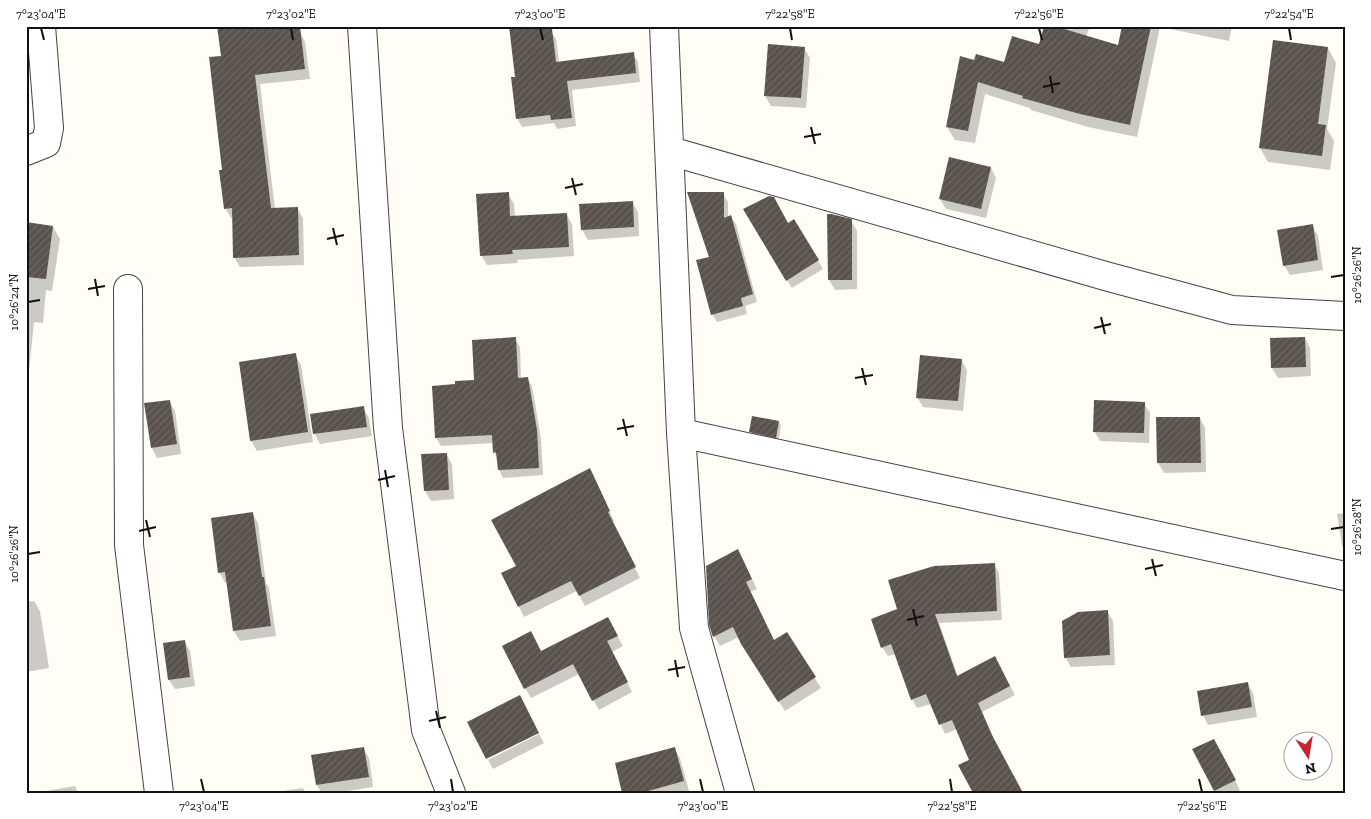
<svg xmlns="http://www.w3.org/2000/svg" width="1371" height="819" font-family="'Zilla Slab',serif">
  <defs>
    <pattern id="building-hatch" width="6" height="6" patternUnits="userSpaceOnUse" patternTransform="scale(1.25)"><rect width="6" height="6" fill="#5a524d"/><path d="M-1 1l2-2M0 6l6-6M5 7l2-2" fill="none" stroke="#6d6662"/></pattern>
  </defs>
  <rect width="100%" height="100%" fill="#fffdf5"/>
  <!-- shadow -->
  <path fill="#0003" d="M510 26H550V30L556 39 559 63 633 54 638 62 640 82 572 90 576 126 557 129 554 123 522 127 517 118 516 78Z
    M1045 26H1090L1086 37 1119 47 1123 26H1232L1229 41 1160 27 1137 137 1088 127 1031 110 1030 108 985 94 975 143 955 140 947 127 975 62 1005 64 1040 45Z
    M300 32 305 42 310 79 260 84 275 209 297 208 303 218 304 265 240 267 234 257 233 218H231L225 208 223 171 222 57Z
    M804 48 810 58 806 108 771 106 765 96Z
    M1328 48 1336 63 1327 129 1334 141 1330 170 1268 162 1260 148Z
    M950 158 991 168 996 178 986 218 946 209 940 199Z
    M508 194 514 204 515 217 566 214 572 224 574 256 517 260 518 263 487 265 481 255Z
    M723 194 728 202V218L731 217 736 224 757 302 745 306 747 314 717 322 712 314 710 257Z
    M632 202 638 212 639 236 588 240 582 230Z
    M744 210 788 225 794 221 823 269 792 288Z
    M851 220 857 231V289L835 290 829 280Z
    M26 224 53 227 60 239 52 291 46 290 43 323 34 322 26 400Z
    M1312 226 1318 236 1323 270 1290 275 1284 265Z
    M1305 338 1310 348 1311 376 1278 378 1272 368Z
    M515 339 520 347 521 379 527 378 532 386 541 439 543 475 503 478 499 470 498 459 494 452V443L441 446 436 438 433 387 457 386 476 381Z
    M295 355 301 365 313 442 257 451 251 441Z
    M961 360 967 370 963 411 923 407 917 397Z
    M169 401 175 411 181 454 157 458 152 448Z
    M1144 403 1150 413 1149 443 1100 441 1094 431Z
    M363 408 369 418 372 436 320 444 315 434 312 415Z
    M1200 418 1205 428 1206 472 1164 473 1158 463Z
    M779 422 781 426 778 442 753 436 750 431Z
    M446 454 452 464 454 499 431 501 425 491Z
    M595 480 614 521 612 522 640 578 585 606 577 591 524 617 503 574 518 567Z
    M252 513 258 523 266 583 269 588 276 636 240 641 234 631 227 582 225 583 220 573Z
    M1345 513V550L1342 545 1337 514Z
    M743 560 757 589 750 592 774 641 787 634 821 688 785 711 748 654 739 637 720 646 714 636Z
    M994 564 999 573 1002 620 939 623 958 677 1000 667 1015 695 982 712 997 746 1012 776 1014 775 1023 793H975L970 760 957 729 945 734 931 704 917 708 912 699 896 654 888 656 882 647 899 610Z
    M34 601 40 611 49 668 26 672V602Z
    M1107 611 1113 621 1115 665 1071 667 1065 657Z
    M613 628 623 646 612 652 632 692 599 710 579 674 531 698 525 688 541 652Z
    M184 641 190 651 195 686 175 689 169 680Z
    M1247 683 1253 693 1257 717 1208 725 1203 715Z
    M539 734 544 743 493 769 488 760Z
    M363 748 369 758 373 787 335 793H321L317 785Z
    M674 748 680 758 689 791 683 793H624Z
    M1194 750H1219L1240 790 1236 793H1216Z
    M75 786 78 793H34Z
    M303 788 306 793H269Z"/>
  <!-- building -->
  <path fill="url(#building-hatch)" d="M217 26H300L305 69 255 75 271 208 298 207 299 255 233 258 232 208 224 209 219 170H222L209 57 221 56Z
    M509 26H547V29H552L556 62 634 52 636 73 567 81 572 118 551 120 550 115 516 119 511 77H515Z
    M1044 26H1054L1118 45 1122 26H1151L1130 125 1080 114 1022 98 1023 96 978 82 968 131 946 127 960 56 974 60 976 54 1004 62 1012 36 1039 44Z
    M1273 40 1328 47 1318 124 1326 125 1322 156 1259 148Z
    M768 44 805 47 801 98 764 96Z
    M949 157 991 167 981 209 939 199Z
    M509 192 510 216 567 213 569 247 512 250 513 254 480 256 476 194Z
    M687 192H724V218L731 215 753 294 741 298 743 306 711 315 696 260 709 257Z
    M769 196 774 197 788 223 794 219 819 260 786 281 743 209Z
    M633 201 634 227 581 230 579 204Z
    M827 214H831L852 219V280H828Z
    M26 222 53 226 46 279 26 277Z
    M1313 224 1318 260 1283 266 1277 230Z
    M516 337 518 378 528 377 537 430 539 468 498 470 496 452 493 453 492 435 435 438 432 386 455 384V381L474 380 472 340Z
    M1305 337 1306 367 1271 368 1270 338Z
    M296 353 308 432 250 441 239 362Z
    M920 355 962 359 958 401 916 398Z
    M170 400 177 444 151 448 144 403Z
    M1094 400 1145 402 1144 433 1093 432Z
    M364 406 367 427 313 434 310 414Z
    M752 416 779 421 776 438 749 432Z
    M1156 417H1200L1201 463H1157Z
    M447 453 449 490 424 491 421 454Z
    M590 468 610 511 608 512 636 567 579 596 571 581 518 607 501 573 516 566 491 520Z
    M253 512 262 577H264L271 626 233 631 225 572 218 573 211 518Z
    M738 549 752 579 746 582 774 640 787 632 816 677 778 702 741 644 733 627 713 637 709 625 706 566Z
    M995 563 997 611 935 614 957 676 995 656 1010 686 978 703 992 735 1023 793H973L958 765 969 760 952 720 939 725 926 694 911 700 891 644 881 648 871 619 897 609 888 580 934 566Z
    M1108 610 1110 655 1064 658 1062 621 1078 612Z
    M608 617 618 636 607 641 628 682 592 701 573 664 524 689 502 646 531 631 541 651Z
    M185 640 190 677 168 680 163 643Z
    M1248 682 1252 707 1201 716 1197 691Z
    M520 695 539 733 486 759 467 722Z
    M1214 739 1236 780 1214 791 1192 749Z
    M364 747 369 777 316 785 311 755Z
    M675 747 684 781 641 793H622L615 763Z"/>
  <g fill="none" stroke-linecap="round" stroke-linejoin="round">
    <defs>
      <path id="minor" d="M362 26 388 428 426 730 451 793
        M664 26 681 433 694 628 740 793
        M26 151 46 143 49 128 41 26
        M670 151 1109 277 1232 310 1345 316
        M128 289 129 545 159 793
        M681 433 1345 576"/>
    </defs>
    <!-- minor casing -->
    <use href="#minor" stroke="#444" stroke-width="30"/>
    <!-- minor -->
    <use href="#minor" stroke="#fff" stroke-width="28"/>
  </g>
  <!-- ticks -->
  <path fill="none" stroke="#111" stroke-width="2" d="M41 28 44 40M291 28 293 40M540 28 543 40M790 28 792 40M1039 28 1042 40M1289 28 1291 40M1050 76 1053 93M1043 87 1060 83M811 127 815 144M804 137 821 134M572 178 576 195M565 188 583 184M333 228 337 245M327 239 344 235M1331 277 1344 275M95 279 98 296M88 289 105 286M28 302 40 300M1101 317 1105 334M1094 328 1111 324M862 368 866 385M855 378 873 375M623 419 627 436M617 429 634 426M385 470 388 487M378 480 395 476M146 520 150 537M1331 529 1344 527M139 531 156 527M28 554 40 552M1152 559 1156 576M1145 569 1163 565M913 609 917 626M907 620 924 616M675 660 678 677M668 670 685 667M436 711 440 728M429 721 446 717M201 779 204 792M451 779 453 792M700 779 703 792M950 779 952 792M1199 779 1202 792"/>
  <!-- border -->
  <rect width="1371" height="819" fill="none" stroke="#ffffff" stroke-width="55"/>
  <!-- north arrow -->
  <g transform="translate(1308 756) rotate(168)"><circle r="24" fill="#ffffff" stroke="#a0a0a0"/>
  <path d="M0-4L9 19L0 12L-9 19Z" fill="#c4262e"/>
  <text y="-8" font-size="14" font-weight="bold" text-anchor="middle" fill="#111111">N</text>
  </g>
  <rect x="28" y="28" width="1316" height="764" fill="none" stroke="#111" stroke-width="2"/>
  <g font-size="12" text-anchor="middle" fill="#111">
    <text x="41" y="18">7°23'04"E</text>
    <text x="291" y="18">7°23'02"E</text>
    <text x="540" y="18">7°23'00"E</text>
    <text x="790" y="18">7°22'58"E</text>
    <text x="1039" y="18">7°22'56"E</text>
    <text x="1289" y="18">7°22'54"E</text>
    <text transform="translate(1357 275) rotate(-90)" y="4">10°26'26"N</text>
    <text transform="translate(14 302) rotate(-90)" y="4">10°26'24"N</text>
    <text transform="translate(1357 527) rotate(-90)" y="4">10°26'28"N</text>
    <text transform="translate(14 554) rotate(-90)" y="4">10°26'26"N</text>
    <text x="204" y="810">7°23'04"E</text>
    <text x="453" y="810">7°23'02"E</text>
    <text x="703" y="810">7°23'00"E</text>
    <text x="952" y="810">7°22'58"E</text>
    <text x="1202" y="810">7°22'56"E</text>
  </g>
</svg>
